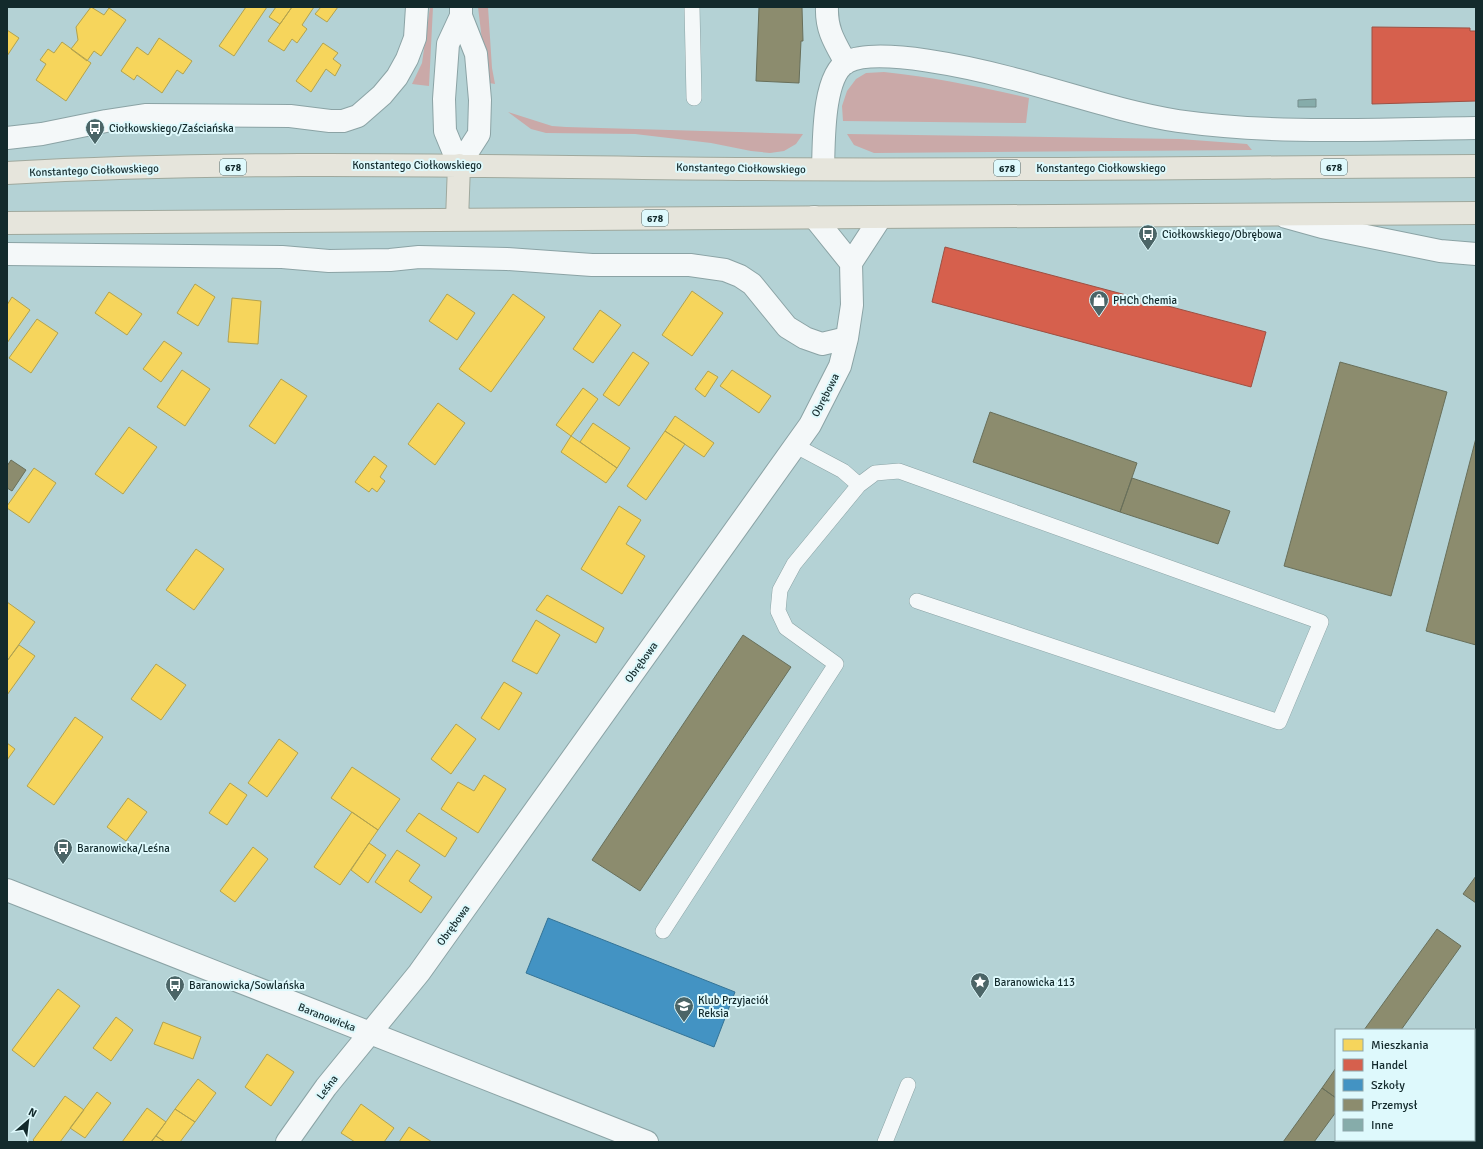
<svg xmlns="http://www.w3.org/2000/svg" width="1483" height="1149" font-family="Signika,sans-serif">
  <rect width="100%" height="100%" fill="#b4d2d5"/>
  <!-- green -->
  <path fill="#caa9a8" d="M430 7H433L429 86 412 84 422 63Z
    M478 7H488L492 68 495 84 489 83 485 65Z
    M884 72C933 77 981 87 1029 98L1026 123 843 121 842 106 847 91 856 79 866 73Z
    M508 112 552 126 566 127 803 134 796 144 784 151 770 153 751 151 711 143 635 134 546 133 531 129Z
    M847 134 1180 139 1247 144 1252 150 874 153 854 145Z"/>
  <!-- homes -->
  <path fill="#f6d55c" stroke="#b2a24e" d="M91 7 104 15 109 8 126 20 101 56 94 51 87 61 71 49 78 40 76 27Z
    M246 7H267L234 56 219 46Z
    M276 7H292L280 24 269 17Z
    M292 7H314L302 25 307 29 297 43 292 39 284 51 268 41Z
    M321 7H338L327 22 315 14Z
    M7 30 19 38 7 56Z
    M159 38 192 61 183 74 177 70 162 93 137 75 134 80 121 71 137 47 148 55Z
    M62 42 91 63 66 101 36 80 46 64 40 60 48 49 54 53Z
    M323 43 338 53 333 59 341 65 335 76 326 69 311 92 296 81Z
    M195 284 215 297 198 326 177 313Z
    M692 291 723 313 692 356 662 335Z
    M109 292 142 314 127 335 95 313Z
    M447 294 475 313 457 340 429 321Z
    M513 294 545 317 491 392 459 369Z
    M12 297 30 310 7 343V305Z
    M232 298 261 301 258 344 228 342Z
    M600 310 621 325 593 363 573 349Z
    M37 319 58 333 31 373 9 358Z
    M164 341 182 353 161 382 143 369Z
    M633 352 649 363 619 406 603 395Z
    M182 370 210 389 185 426 157 407Z
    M732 370 771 396 759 413 720 386Z
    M708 371 718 377 705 397 695 389Z
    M281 379 307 396 275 444 249 426Z
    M583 388 598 399 571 436 556 425Z
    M438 403 465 423 435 465 408 444Z
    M675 416 714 443 704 457 665 431Z
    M593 423 630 448 617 468 580 442Z
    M129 427 157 447 123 494 95 474Z
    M665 431 685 444 646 500 627 486Z
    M571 436 617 468 606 483 561 452Z
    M374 456 387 466 380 477 385 481 377 492 372 488 369 492 355 482Z
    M34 468 56 483 29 523 7 508V506Z
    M619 506 641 520 626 544 645 556 622 594 581 569Z
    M196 549 224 569 194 610 166 590Z
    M547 595 604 628 596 643 536 610Z
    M7 602 35 622 7 661Z
    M536 620 560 635 537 674 512 661Z
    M19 645 35 656 7 695V661Z
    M156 664 186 685 161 720 131 699Z
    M504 682 522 693 499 730 481 718Z
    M75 717 103 737 54 805 27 786Z
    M456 724 476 739 451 774 431 759Z
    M279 739 298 753 267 797 248 783Z
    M7 743 15 749 7 760Z
    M352 767 400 799 378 830 331 798Z
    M484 775 506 789 478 833 441 809 458 782 474 791Z
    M230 783 247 795 227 825 209 813Z
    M128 798 147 812 126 841 107 827Z
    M352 812 378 830 340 885 314 867Z
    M419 813 457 838 445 857 406 831Z
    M369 843 386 855 368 883 351 870Z
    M253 847 268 859 235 902 220 891Z
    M397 850 420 865 409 881 432 897 421 913 375 882Z
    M58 989 80 1006 34 1067 12 1050Z
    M116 1017 133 1030 111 1061 93 1048Z
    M163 1022 201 1037 193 1059 154 1044Z
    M267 1054 294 1072 271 1106 245 1087Z
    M198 1079 216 1093 195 1122 175 1109Z
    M97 1092 111 1103 85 1138 70 1128Z
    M65 1096 84 1110 60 1142H35L33 1140Z
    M361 1104 394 1128 384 1142H355L341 1133Z
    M147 1108 166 1122 151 1142H122Z
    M175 1109 195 1122 180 1142H165L156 1136Z
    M409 1127 432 1142H399Z
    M156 1136 165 1142H151Z"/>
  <!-- shops -->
  <path fill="#d6604d" stroke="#9c5043" d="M1372 27 1470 28V31H1476V101L1372 104Z
    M945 247 1266 332 1251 387 932 302Z"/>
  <!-- schools -->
  <path fill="#4393c3" stroke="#357496" d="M548 918 735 992 714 1047 526 973Z"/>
  <!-- industry -->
  <path fill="#8c8c6e" stroke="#686f5a" d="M759 7H802L803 41H801L799 83 756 81Z
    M1340 362 1447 392 1391 596 1284 566Z
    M990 412 1137 463 1120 512 973 462Z
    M1476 438V645L1426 631Z
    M11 460 26 470 12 491 7 488V466Z
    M1132 478 1230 511 1218 544 1120 512Z
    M743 635 791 667 640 891 592 860Z
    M1476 876V903L1463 894Z
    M1437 929 1461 946 1401 1030H1364Z
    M1336 1068V1098L1322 1088Z
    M1322 1088 1336 1098V1112L1314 1142H1283Z"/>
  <!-- building -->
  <path fill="#86acaa" stroke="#758d8c" d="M1316 99V107H1298V100Z"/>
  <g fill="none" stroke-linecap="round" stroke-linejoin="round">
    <defs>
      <path id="service" d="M692 7 694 98
        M859 485 875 473 899 471 1321 622 1279 722 917 601
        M663 931 836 664 786 628 778 611 780 590 794 564 859 485 843 471 796 446
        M885 1142 908 1085"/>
      <path id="minor" d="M827 7C826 30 835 43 846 63
        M7 138 42 134 106 121 145 115 290 116 330 121H343L358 116 382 95 397 77 407 59 415 38 417 7
        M459 165 445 131 444 99 448 44 461 16V7
        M459 165 479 134 480 100 476 54 461 16
        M823 169C824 144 822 76 847 62 878 46 976 69 1010 78 1066 92 1121 112 1178 121 1277 135 1377 129 1476 128
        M814 217 851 263
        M1286 217 1322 227 1440 251 1476 254
        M7 254 282 257 329 261 390 260 419 257 507 259 592 265H690L725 270 740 276 752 284 787 327 805 338 822 344 847 338
        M287 1142 326 1087 419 973 810 425 840 366 847 338 852 305 851 263 881 217"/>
      <path id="tertiary" d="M7 890 647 1142"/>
      <path id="trunk" d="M7 173C255 159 504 167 752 169 994 171 1235 167 1476 166
        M457 220 459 165
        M7 223 1476 213"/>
    </defs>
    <!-- service casing -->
    <use href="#service" stroke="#8ba3a5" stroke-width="16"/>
    <!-- minor casing -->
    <use href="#minor" stroke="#8ba3a5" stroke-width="24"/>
    <!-- tertiary casing -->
    <use href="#tertiary" stroke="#8ba3a5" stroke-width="24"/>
    <!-- trunk casing -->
    <use href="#trunk" stroke="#9fa89d" stroke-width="24"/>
    <!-- service -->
    <use href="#service" stroke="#f4f8f9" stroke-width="15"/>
    <!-- minor -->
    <use href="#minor" stroke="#f4f8f9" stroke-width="22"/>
    <!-- tertiary -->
    <use href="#tertiary" stroke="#f4f8f9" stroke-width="22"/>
    <!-- trunk -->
    <use href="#trunk" stroke="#e6e5dc" stroke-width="22"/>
  </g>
  <!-- icons -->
  <defs>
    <symbol id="bus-pin" viewBox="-11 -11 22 30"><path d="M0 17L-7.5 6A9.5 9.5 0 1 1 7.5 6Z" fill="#4b6567" stroke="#def9fc"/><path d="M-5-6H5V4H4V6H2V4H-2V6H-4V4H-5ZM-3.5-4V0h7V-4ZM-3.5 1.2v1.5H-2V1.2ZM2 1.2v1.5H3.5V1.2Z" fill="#fff"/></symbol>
    <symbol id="shop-pin" viewBox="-11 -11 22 30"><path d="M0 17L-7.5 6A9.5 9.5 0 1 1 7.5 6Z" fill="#4b6567" stroke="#def9fc"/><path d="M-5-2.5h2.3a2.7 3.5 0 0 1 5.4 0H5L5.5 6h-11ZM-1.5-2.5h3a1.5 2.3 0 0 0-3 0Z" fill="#fff"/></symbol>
    <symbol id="sight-pin" viewBox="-11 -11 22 30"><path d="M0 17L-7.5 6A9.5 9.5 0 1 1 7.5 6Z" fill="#4b6567" stroke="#def9fc"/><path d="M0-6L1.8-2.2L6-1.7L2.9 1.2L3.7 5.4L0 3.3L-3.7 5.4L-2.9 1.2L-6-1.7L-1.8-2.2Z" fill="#fff"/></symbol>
    <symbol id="school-pin" viewBox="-11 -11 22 30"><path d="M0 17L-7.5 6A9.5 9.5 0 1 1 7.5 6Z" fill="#4b6567" stroke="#def9fc"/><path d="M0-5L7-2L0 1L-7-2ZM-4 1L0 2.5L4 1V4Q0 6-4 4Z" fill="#fff"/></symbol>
  </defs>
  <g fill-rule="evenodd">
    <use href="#bus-pin" x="84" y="117" width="22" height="30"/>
    <use href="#bus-pin" x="1137" y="223" width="22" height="30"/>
    <use href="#shop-pin" x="1088" y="289" width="22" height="30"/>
    <use href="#bus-pin" x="52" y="837" width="22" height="30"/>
    <use href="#sight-pin" x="969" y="971" width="22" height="30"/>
    <use href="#bus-pin" x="164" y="974" width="22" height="30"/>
    <use href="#school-pin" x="673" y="995" width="22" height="30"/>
  </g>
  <g text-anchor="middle" stroke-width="4" stroke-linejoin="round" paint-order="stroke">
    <!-- shield labels -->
    <g fill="#def9fc" stroke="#50686a" stroke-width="1">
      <rect x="220" y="159" width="26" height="16" rx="3"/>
      <rect x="1321" y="159" width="26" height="16" rx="3"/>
      <rect x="994" y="160" width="26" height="16" rx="3"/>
      <rect x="642" y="210" width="26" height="16" rx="3"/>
    </g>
    <g font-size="10" font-weight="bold" fill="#132a2c">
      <text x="233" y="171">678</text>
      <text x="1334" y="171">678</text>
      <text x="1007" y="172">678</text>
      <text x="655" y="222">678</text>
    </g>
    <!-- poi labels -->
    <g font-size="11" fill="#132a2c" stroke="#def9fc" text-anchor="start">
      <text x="109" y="132">Ciołkowskiego/Zaściańska</text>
      <text x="1162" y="238">Ciołkowskiego/Obrębowa</text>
      <text x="1113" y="304">PHCh Chemia</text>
      <text x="77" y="852">Baranowicka/Leśna</text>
      <text x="994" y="986">Baranowicka 113</text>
      <text x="189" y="989">Baranowicka/Sowlańska</text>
      <text x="698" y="1004">Klub Przyjaciół<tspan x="698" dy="13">Reksia</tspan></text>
    </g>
    <!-- street labels -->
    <g font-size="11" fill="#132a2c" stroke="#def9fc">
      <text x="417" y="169">Konstantego Ciołkowskiego</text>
      <text transform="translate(741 168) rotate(1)" y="4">Konstantego Ciołkowskiego</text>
      <text x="1101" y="172">Konstantego Ciołkowskiego</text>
      <text transform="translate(94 170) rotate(-2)" y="4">Konstantego Ciołkowskiego</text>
      <text transform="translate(825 395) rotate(-63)" y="4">Obrębowa</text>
      <text transform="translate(641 662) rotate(-54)" y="4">Obrębowa</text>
      <text transform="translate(453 925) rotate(-54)" y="4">Obrębowa</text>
      <text transform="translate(327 1017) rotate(21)" y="4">Baranowicka</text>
      <text transform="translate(327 1087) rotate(-53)" y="4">Leśna</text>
    </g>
  </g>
  <!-- border -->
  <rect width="1483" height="1149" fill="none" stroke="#132a2c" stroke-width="16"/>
  <!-- legend -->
  <rect x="1335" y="1029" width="140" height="112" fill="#def9fc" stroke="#8da6a9"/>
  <rect x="1343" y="1039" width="20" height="12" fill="#f6d55c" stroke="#8da6a9"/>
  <text x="1371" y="1049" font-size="12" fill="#132a2c">Mieszkania</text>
  <rect x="1343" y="1059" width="20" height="12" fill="#d6604d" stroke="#8da6a9"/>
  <text x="1371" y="1069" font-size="12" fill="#132a2c">Handel</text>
  <rect x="1343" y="1079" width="20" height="12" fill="#4393c3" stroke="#8da6a9"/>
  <text x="1371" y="1089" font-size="12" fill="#132a2c">Szkoły</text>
  <rect x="1343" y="1099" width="20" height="12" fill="#8c8c6e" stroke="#8da6a9"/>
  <text x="1371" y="1109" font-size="12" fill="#132a2c">Przemysł</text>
  <rect x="1343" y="1119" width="20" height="12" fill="#86acaa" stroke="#8da6a9"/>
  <text x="1371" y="1129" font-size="12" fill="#132a2c">Inne</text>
  <!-- north arrow -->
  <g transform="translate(28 1121) rotate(28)" stroke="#def9fc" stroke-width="3" paint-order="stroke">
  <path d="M0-3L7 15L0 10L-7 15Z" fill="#132a2c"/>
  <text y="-6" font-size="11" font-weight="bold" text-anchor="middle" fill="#132a2c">N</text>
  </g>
</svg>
